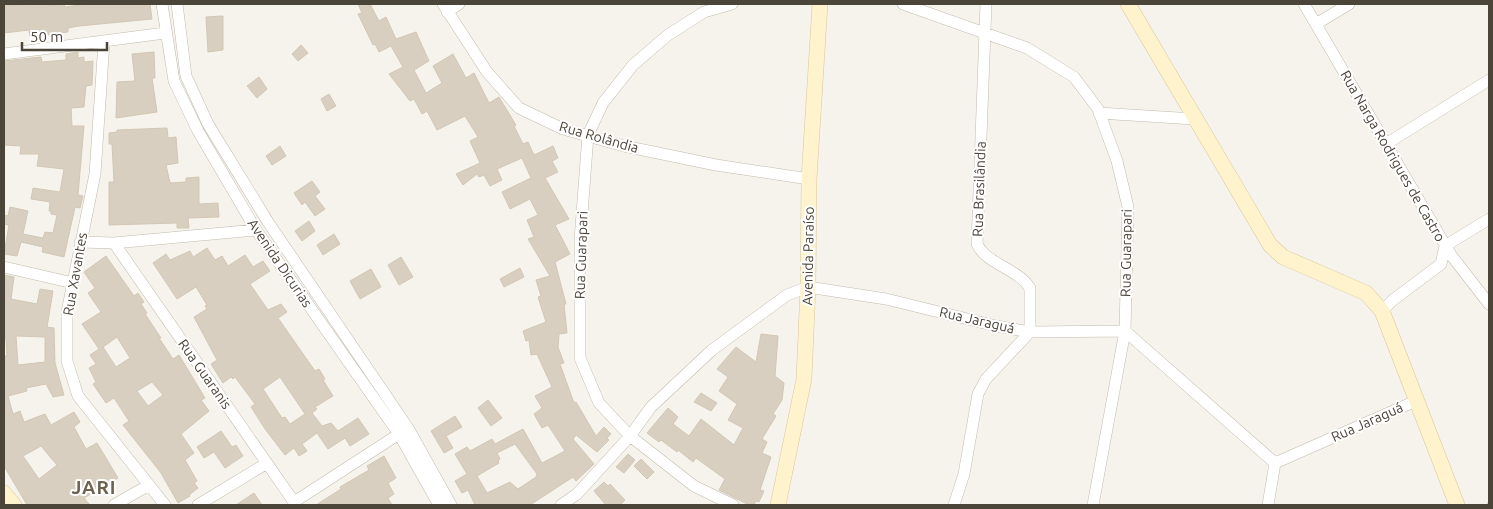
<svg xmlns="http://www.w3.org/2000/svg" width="1493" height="509" font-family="Ubuntu,sans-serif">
  <rect width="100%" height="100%" fill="#f6f3ec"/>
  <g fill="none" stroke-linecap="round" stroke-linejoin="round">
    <!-- stream -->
    <path stroke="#a9d4f2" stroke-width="3" d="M1488 505 1489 503"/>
  </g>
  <!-- building -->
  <path fill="#d8cfc1" stroke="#d3c7b4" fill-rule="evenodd" d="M34 4H45L46 6 64 4 65 7 87 4H150L152 19 79 26 68 28V32L30 37 29 30 4 33V6Z
    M358 4H370L379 21 386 17 396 39 416 32 429 61 414 70 426 93 442 83 433 66 453 54 466 78 474 73 489 103 499 97 516 125 514 126 523 144 528 142 534 155 553 146 558 158 552 161 558 172 545 178 569 219 555 225 570 254 555 262 566 304H564L567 333 559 334 558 347 564 363 560 364 574 403 576 402 596 436 604 427 611 434 607 438 609 440 597 452 576 435 573 439 594 464 576 481 573 477 530 505H475L468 490 462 493 455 481 467 474 455 454 467 447 470 451 492 439 495 444 523 429 542 463 565 451 548 425 542 428 534 414 542 408 535 396 552 387 537 354 531 355 529 340 526 341 523 331 546 322 538 297 541 296 536 280 550 276 528 239 534 237 527 220 538 215 530 199 510 209 502 192 531 178 522 158 497 169 502 180 490 186 484 175 479 177 477 174 463 185 456 174 480 163 470 141 478 137 465 116 437 130 427 111 422 114 414 99 410 101 389 74 403 67 391 46 379 52 375 44 373 45 358 14 362 13ZM515 444 537 474 536 477 518 489 510 482 487 493 477 476 499 463 498 461 500 459 497 453Z
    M223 16V50L208 52 206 17Z
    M301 45 308 53 298 61 292 54Z
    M78 52V58L84 57V62L93 61 92 85 86 86 84 107 71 108 72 126H84L78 195 83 196 80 208 75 207 64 257 42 252 43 247 21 242 17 256 4 254 9 225 4 224V215L8 216 10 207 28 211 23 234 43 238 45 232 53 233 57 215 51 214V211H49L50 202 31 199 33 188 60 192 64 169 37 166 39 154H20L21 146 4 145V61L41 57 42 62 66 60V54Z
    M154 52 155 78H152L157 112 116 118 117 82 135 81 132 54Z
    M259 77 267 89 257 98 247 86Z
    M329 94 336 106 327 111 321 99Z
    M167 128 168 138 176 137 178 163 166 165 170 183 186 182V178L199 177V204L218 203 219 217 188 218 189 228H177V223L109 225V182H114L112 144H109V133L117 132V130Z
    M280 146 286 156 272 165 266 156Z
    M312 181 320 192 315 196 325 209 315 216 305 202 302 205 294 193Z
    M309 221 315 231 302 241 295 231Z
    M334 234 340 244 323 255 317 245Z
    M207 248 215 260 222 256 228 266 245 255 253 267 263 261 270 271 250 284 268 310 281 304 287 312 278 318 315 371 319 369 325 379 323 380 333 396 315 407 317 409 312 413 322 426 331 423 338 431 358 418 369 434 350 446 345 438 328 449 317 433 302 444 307 451 299 456 294 448 285 455 265 429 251 407 255 404 235 377 233 379 231 377 223 383 211 364 217 360 194 317 207 309 205 306 207 305 196 287 177 299 153 263 166 254 170 260 190 251 193 257ZM280 377 305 414 290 424 285 417 282 418 263 389Z
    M106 256 134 296 138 293 144 302 141 304 147 313 145 314 161 338H159L173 359 179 355 205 398 201 400 209 411 181 434 194 453 185 460 197 481 194 483 198 488 189 495 190 496 178 503 161 473 123 425 129 421 114 398 106 403 93 384 96 382 89 368 96 364 90 355 99 349 82 324 101 312 88 293 95 288 84 272ZM117 337 130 358 116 367 103 347ZM152 382 163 395 148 406 137 391Z
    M401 257 413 277 399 285 388 265Z
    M520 268 524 277 504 287 500 279Z
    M371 269 381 287 360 299 350 281Z
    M4 275 14 277 11 299 37 304 40 289 53 291 47 327 54 328 55 363 64 395 53 397 46 384 26 388 27 391 8 396 13 414 20 411 24 422 45 414 51 425 74 412 80 422 74 427 86 449 97 443 118 478 84 498 90 505H27L4 466V356H7L6 339H4ZM16 336 45 337V362L18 365ZM41 446 57 465 39 479 23 456Z
    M761 334 778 336 775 376 784 383 782 400 773 414 776 416 762 439 767 442 762 453 771 457 760 490 764 491 759 502 756 501 754 505H749L719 490 725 479 696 458 693 462 678 450 677 452 661 440 659 442 647 433 668 408 678 417 673 424 689 436 701 419 734 445 743 428 728 420 737 404 719 391 728 377 717 369 736 347 756 362Z
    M701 393 717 403 711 411 694 402Z
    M488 400 502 418 491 426 478 408Z
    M455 416 462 427 446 436 453 448 444 453 431 431Z
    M221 431 232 447 236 445 243 456 225 468 214 452 204 458 197 447Z
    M628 454 635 460 624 473 616 467Z
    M384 456 396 478 388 483 394 494 388 498 392 505H316L341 489 340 487 369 470 367 466Z
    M641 459 654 472 647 479 634 466Z
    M604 482 608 486 610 484 625 500 620 505H606L594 491Z
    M254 493 262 505H236Z"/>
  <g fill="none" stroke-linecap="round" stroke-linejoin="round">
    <defs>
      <path id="street" d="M162 4 174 81 198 131 256 230 399 434 439 505
        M177 4 186 76 208 124 268 222 408 428 451 505
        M443 4 487 72 519 108 563 129 624 146 716 165 809 179
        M732 4 704 12 668 35 633 65 603 103 588 135 580 240V358L599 403 630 436 694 486 733 505
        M903 4 1027 48 1074 77 1098 109 1117 161 1128 207 1125 331 1093 505
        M1304 4 1451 255 1489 304
        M447 12 459 4
        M1316 24 1349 4
        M104 42 95 174 67 312V361L78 396 165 505
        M4 54 165 33
        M1099 113 1194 119
        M1386 144 1489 80
        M80 242 114 243 256 230
        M114 243 296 505
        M4 267 73 283
        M1382 311 1393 300 1441 264 1445 246 1489 219
        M1275 463 1418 400
        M294 502 399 434
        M114 505 149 485
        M198 505 267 463
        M561 505 577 494 630 436 651 407 712 350 787 295 808 287 886 299 996 326 1030 332 1125 331 1275 463
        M954 505 964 474 978 394 986 379 1030 332V288C1017 268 986 264 977 244L986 4
        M1268 505 1275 463"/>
      <path id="secondary" d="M1128 4 1270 245 1283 257 1366 293 1382 311 1457 505
        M4 493 14 505
        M778 505 804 379 808 287 809 179 820 4"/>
    </defs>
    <!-- street casing -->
    <use href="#street" stroke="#c2bbae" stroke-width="12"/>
    <!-- secondary casing -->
    <use href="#secondary" stroke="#d6c79b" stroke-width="16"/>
    <!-- street -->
    <use href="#street" stroke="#fff" stroke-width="11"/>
    <!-- secondary -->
    <use href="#secondary" stroke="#fff3cd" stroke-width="15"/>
  </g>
  <g text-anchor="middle" stroke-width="4" stroke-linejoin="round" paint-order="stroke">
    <!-- street labels -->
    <g font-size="14" fill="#4b4439" stroke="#fff">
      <text transform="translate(599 137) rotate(16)" y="5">Rua Rolândia</text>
      <text transform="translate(1393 156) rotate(60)" y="5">Rua Narga Rodrigues de Castro</text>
      <text transform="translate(979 189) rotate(-88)" y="5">Rua Brasilândia</text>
      <text transform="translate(1126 253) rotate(-89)" y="5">Rua Guarapari</text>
      <text transform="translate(581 255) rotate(-88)" y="5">Rua Guarapari</text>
      <text transform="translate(808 256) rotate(-89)" y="5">Avenida Paraíso</text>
      <text transform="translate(280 263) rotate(56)" y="5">Avenida Dicurias</text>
      <text transform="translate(75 274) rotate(-80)" y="5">Rua Xavantes</text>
      <text transform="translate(977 320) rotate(13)" y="5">Rua Jaraguá</text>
      <text transform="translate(205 374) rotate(55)" y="5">Rua Guaranis</text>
      <text transform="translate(1367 422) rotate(-24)" y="5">Rua Jaraguá</text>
    </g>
    <!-- district labels -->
    <g font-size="19" font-weight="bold" letter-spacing="1" fill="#6e6250" stroke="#fff">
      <text x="94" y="494">JARI</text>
    </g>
  </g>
  <!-- border -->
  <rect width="1493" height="509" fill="none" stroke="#4b4439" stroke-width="10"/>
  <!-- scale -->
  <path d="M22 42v8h85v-8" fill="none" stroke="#4b4439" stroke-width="2.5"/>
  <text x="30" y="42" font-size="15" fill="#4b4439" stroke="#ffffff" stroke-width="4" paint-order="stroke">50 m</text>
</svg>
